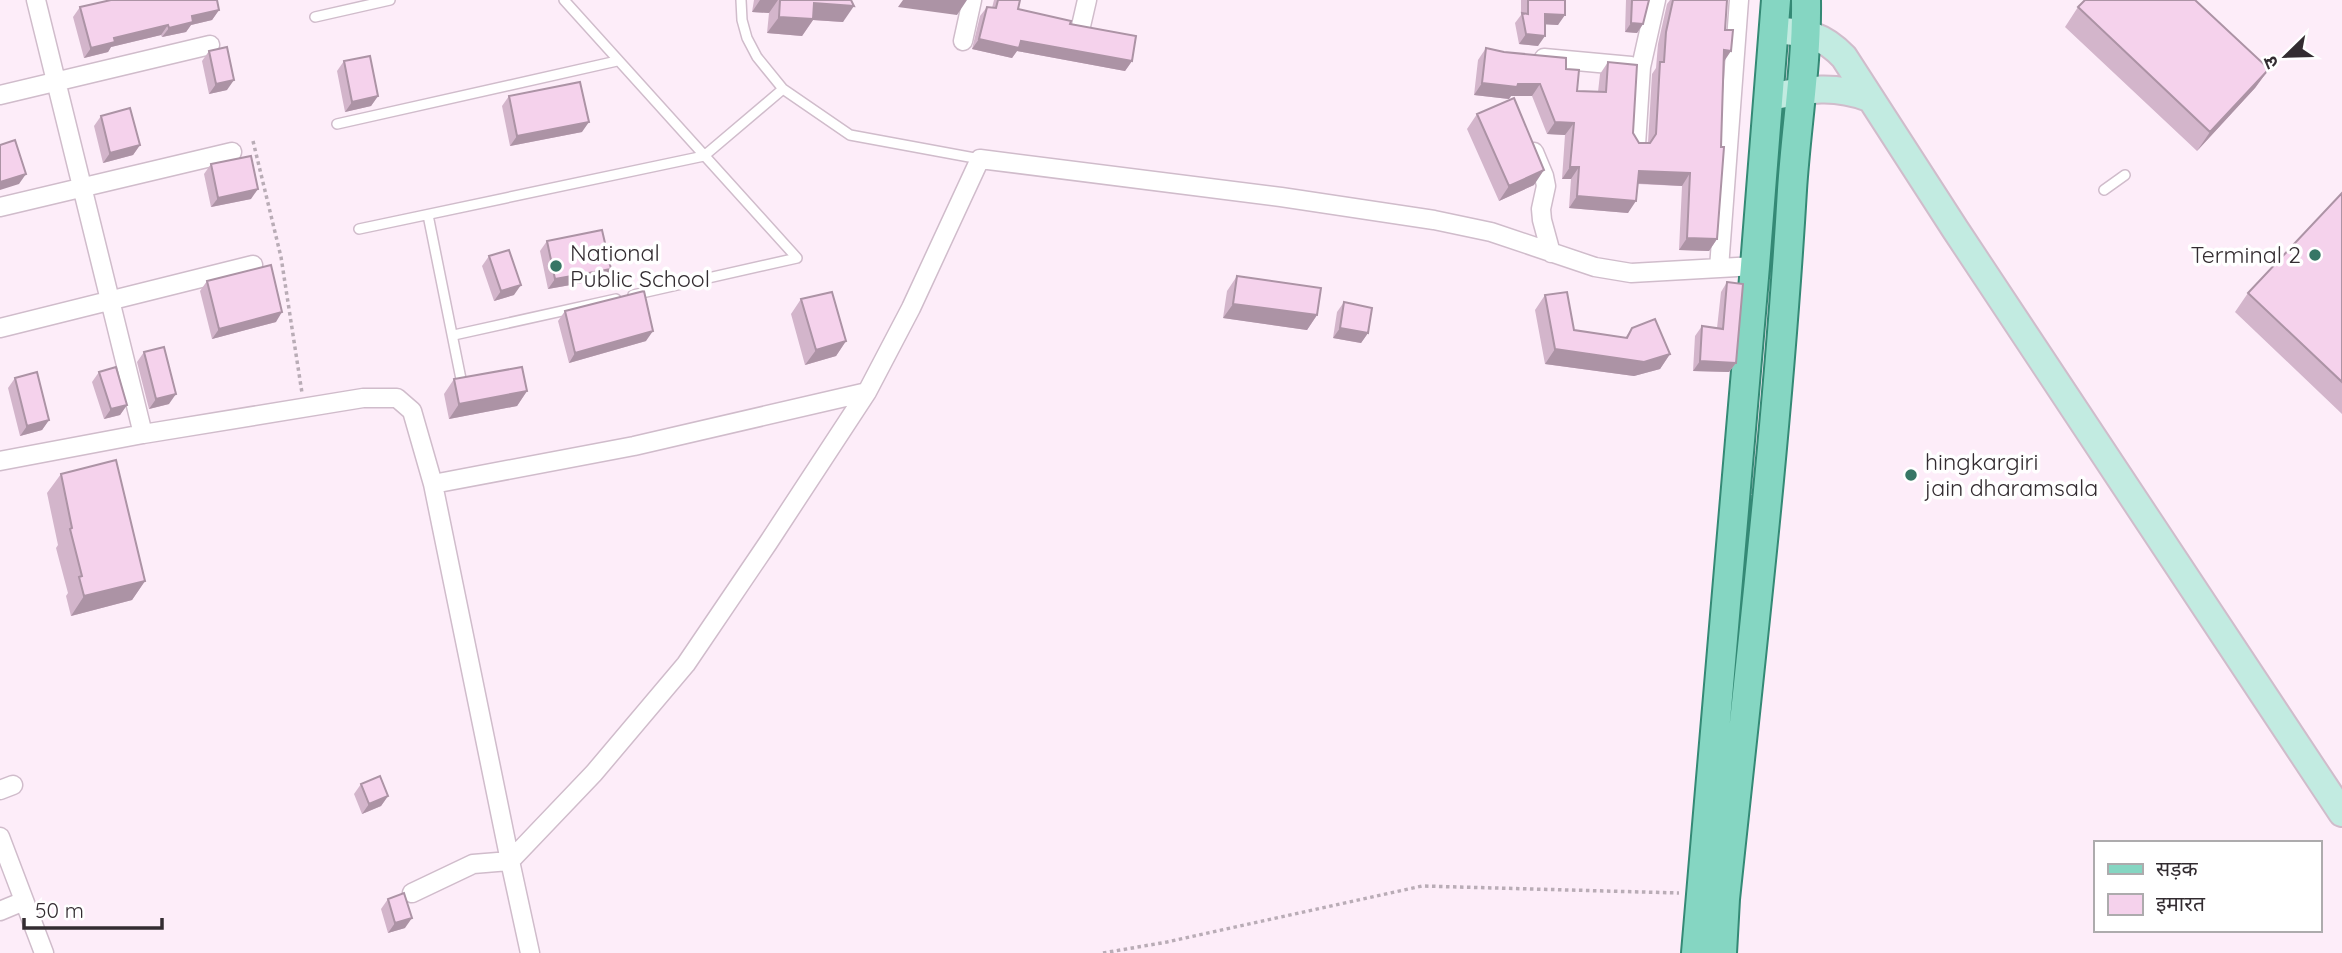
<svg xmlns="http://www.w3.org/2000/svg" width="2342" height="953" font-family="Quicksand,'Noto Sans Devanagari',sans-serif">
  <rect width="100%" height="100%" fill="#fdedf9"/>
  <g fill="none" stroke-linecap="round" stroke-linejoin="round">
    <defs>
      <path id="service" d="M564 0 797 258 633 295
        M741 0 742 20 747 38 757 57 783 89 850 135 980 159
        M315 17 390 0
        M337 124 617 61
        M2104 190 2125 175
        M428 215 462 384
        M359 229 704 156 783 89
        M454 335 616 299"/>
      <path id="minor" d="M36 0 143 434
        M1081 26 1087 0
        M963 41 972 0
        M1544 58 1631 66
        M0 95 210 45
        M1636 145 1641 67 1656 0
        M1534 152 1544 176 1546 186 1541 209 1542 220 1551 253
        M0 207 232 152
        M1719 268 1739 0
        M0 328 253 265
        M0 461 143 434 363 398H397L412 411 433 484 510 861 473 864 412 893
        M433 484 634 446 867 392
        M0 790 13 785
        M0 837 44 953
        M0 911 24 901
        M530 953 510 861 594 773 686 664 768 543 867 392 911 308 980 159 1281 197 1434 220 1491 232 1595 267 1631 273 1755 266"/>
      <path id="secondary" d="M1773 30C1805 33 1821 33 1844 57L1955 229 2342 813
        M1769 97C1806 90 1832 84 1869 98"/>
      <path id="primary" d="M1696 953 1755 266 1776 0
        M1722 953 1725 899C1750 663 1778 427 1792 190 1796 127 1807 64 1806 0"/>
    </defs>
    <!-- service casing -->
    <use href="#service" stroke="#d0bccb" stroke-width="12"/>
    <!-- minor casing -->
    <use href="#minor" stroke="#d0bccb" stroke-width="21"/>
    <!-- secondary casing -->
    <use href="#secondary" stroke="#d0bccb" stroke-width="30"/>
    <!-- primary casing -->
    <use href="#primary" stroke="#348975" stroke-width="32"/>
    <!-- path -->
    <path stroke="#b9acb6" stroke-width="3.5" stroke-dasharray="3.5 3.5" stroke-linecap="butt" d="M253 141 281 257 302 393
      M1103 953 1167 942 1422 886 1679 893"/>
    <!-- service -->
    <use href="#service" stroke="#fff" stroke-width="9"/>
    <!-- minor -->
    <use href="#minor" stroke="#fff" stroke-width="18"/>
    <!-- secondary -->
    <use href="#secondary" stroke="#c2ebe1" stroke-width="26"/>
    <!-- primary -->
    <use href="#primary" stroke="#85d6c2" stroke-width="28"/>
  </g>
  <!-- wall -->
  <path fill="#d3b5cb" d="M754 0H851L843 22 813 20 802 36 767 33 769 13 752 12Z
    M994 0H1020L1018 9 1070 24 1132 61 1125 71 1017 51 1012 58 972 49 980 16 987 7 992 8Z
    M1521 0H1565L1558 25 1545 24 1538 46 1519 44 1515 23 1521 15Z
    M1626 0H1649L1643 24 1637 33 1625 32Z
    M1670 0H1727L1723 62 1717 239 1709 251 1679 250 1682 186 1638 184 1628 213 1569 208 1571 179H1562L1565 135 1547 134 1532 96H1511L1509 99 1474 95 1478 60 1486 48 1566 69 1577 91 1598 92 1600 74 1608 62 1633 133 1639 143H1648L1652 74 1656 68 1658 44 1667 4Z
    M80 7 219 10 212 20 191 25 186 32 162 37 161 35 111 47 108 52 84 58 73 17Z
    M2078 7 2269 69 2255 88 2197 151 2065 27Z
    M209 51 227 90 209 94 202 61Z
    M344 61 378 96 371 106 345 112 337 71Z
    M509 96 582 132 510 146 502 106Z
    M1477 114 1534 185 1499 201 1467 129Z
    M101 116 140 145 133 155 103 163 94 126Z
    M211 164 251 199 211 207 204 174Z
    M2342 193V414L2235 312 2248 293Z
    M547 241 611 269 604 279 548 289 540 251Z
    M489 256 514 295 494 301 482 266Z
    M1237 276 1317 315 1307 330 1223 318 1227 291Z
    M207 281 276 322 212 339 200 291Z
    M1727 282 1736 363 1729 372 1693 371 1695 336 1702 326 1717 328 1721 292Z
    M1545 295 1574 330 1625 338 1632 328 1670 354 1660 369 1634 376 1545 364 1535 310Z
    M801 299 846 341 836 356 805 365 791 314Z
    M1344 302 1368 333 1361 343 1333 338 1337 312Z
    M565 311 646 341 569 363 558 321Z
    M144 352 169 404 149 409 137 362Z
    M99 372 127 405 120 415 104 419 92 382Z
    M15 378 49 420 42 430 20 436 8 388Z
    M454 379 527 391 517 406 449 419 444 394Z
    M61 474 145 581 132 600 71 616 66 596 68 593 56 548 58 545 47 493Z
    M361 784 388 796 381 806 362 814 354 794Z
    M388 899 405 928 388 933 381 909Z"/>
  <!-- shaded-wall -->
  <path fill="#ac93a5" d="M760 0H778L769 13 752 12Z
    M903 0H967L957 15 898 7Z
    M814 3 854 6 843 22 813 20 802 36 767 33 779 17Z
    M219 10 212 20 191 25 186 32 162 37 169 28 192 16Z
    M1545 14 1565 15 1558 25 1538 24Z
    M1631 23 1643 24 1637 33 1625 32Z
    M168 25 161 35 111 47 108 52 84 58 91 48 114 38Z
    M1526 34 1545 36 1538 46 1519 44Z
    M979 39 1021 41 1132 61 1125 71 1017 51 1012 58 972 49Z
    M1724 50 1731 51 1723 63Z
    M2269 69 2255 88 2197 151 2210 132Z
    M234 80 227 90 209 94 216 84Z
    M1482 83 1518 84H1540L1532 96H1511L1509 99 1474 95Z
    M378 96 371 106 345 112 352 102Z
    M589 122 582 132 510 146 517 136Z
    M1555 122 1574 123 1565 135 1547 134Z
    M140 145 133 155 103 163 110 153Z
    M1570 167H1579L1571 179H1562Z
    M1544 170 1534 185 1499 201 1509 186Z
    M1639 171 1690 173 1682 186 1630 183Z
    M26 174 19 184 0 190V182Z
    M258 189 251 199 211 207 218 198Z
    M1577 196 1636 201 1628 213 1569 208Z
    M1687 238 1717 239 1709 251 1679 250Z
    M611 269 604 279 548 289 555 279Z
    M521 285 514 295 494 301 501 291Z
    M1233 304 1317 315 1307 330 1223 318Z
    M282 312 276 322 212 339 219 329Z
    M1340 328 1368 333 1361 343 1333 338Z
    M653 331 646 341 569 363 575 353Z
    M846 341 836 356 805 365 816 350Z
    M1555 349 1670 354 1660 369 1634 376 1545 364Z
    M1700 361 1736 363 1729 372 1693 371Z
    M527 391 517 406 449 419 459 404Z
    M176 394 169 404 149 409 156 399Z
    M127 405 120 415 104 419 111 409Z
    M49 420 42 430 20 436 27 426Z
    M145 581 132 600 71 616 84 596Z
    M388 796 381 806 362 814 369 804Z
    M412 918 405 928 388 933 395 923Z"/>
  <!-- building -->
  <path fill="#f5d2ec" stroke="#ac93a5" stroke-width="2" d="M111 0H217L219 10 192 16 193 22 169 28 168 25 114 38 115 42 91 48 80 7Z
    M780 0H851L854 6 814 3 813 19 779 17Z
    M998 0H1020L1018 9 1071 21 1070 24 1136 36 1132 61 1021 41 1019 48 979 39 987 7 996 8Z
    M1528 0H1565V15L1545 14V36L1526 34 1522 13 1528 14Z
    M1632 0H1649L1643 24 1631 23Z
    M1673 0H1727L1725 30H1733L1731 51 1724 50 1721 147H1724L1717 239 1687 238 1690 173 1639 171 1636 201 1577 196 1579 167H1570L1574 123 1555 122 1540 84H1518L1517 87 1482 83 1486 48 1504 52 1566 58V69L1579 70 1577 91 1606 92 1608 62 1637 65 1633 133 1639 143H1650L1656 134 1660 62H1664L1666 32Z
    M2085 0H2195L2269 69 2210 132 2078 7Z
    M227 47 234 80 216 84 209 51Z
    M370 56 378 96 352 102 344 61Z
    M580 82 589 122 517 136 509 96Z
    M1514 98 1544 170 1509 186 1477 114Z
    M130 108 140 145 110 153 101 116Z
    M15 140 26 174 0 182V145Z
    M251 156 258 189 218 198 211 164Z
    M2342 193V382L2248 293Z
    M602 230 611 269 555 279 547 241Z
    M509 250 521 285 501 291 489 256Z
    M271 265 282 312 219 329 207 281Z
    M1237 276 1321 288 1317 315 1233 304Z
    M1727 282 1743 284 1736 363 1700 361 1702 326 1723 329Z
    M644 291 653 331 575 353 565 311Z
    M832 292 846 341 816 350 801 299Z
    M1567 292 1574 330 1627 338 1632 328 1655 319 1670 354 1644 362 1555 349 1545 295Z
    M1344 302 1372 308 1368 333 1340 328Z
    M164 347 176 394 156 399 144 352Z
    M116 367 127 405 111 409 99 372Z
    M522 367 527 391 459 404 454 379Z
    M37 372 49 420 27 426 15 378Z
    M116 460 145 581 84 596 79 577 82 576 70 529 72 528 61 474Z
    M380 776 388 796 369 804 361 784Z
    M404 893 412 918 395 923 388 899Z"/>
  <!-- markers -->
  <g fill="#377665" stroke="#fff" stroke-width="2.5">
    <circle cx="2315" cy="255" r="7"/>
    <circle cx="556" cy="266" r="7"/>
    <circle cx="1911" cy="475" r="7"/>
  </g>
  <g text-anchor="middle" stroke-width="7" stroke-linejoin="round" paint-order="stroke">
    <!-- poi labels -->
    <g font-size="23" fill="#332c31" stroke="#fff" text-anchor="start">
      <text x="570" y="261">National<tspan x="570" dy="26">Public School</tspan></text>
      <text x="2301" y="263" text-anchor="end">Terminal 2</text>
      <text x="1925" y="470">hingkargiri<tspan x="1925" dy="26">jain dharamsala</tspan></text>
    </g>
  </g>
  <!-- legend -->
  <rect x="2094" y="841" width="228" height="91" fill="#ffffff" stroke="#adabad" stroke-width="2"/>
  <rect x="2108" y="864" width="35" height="10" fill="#85d6c2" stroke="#adabad" stroke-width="2"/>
  <text x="2156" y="876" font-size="21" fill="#332c31">सड़क</text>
  <rect x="2108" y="894" width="35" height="21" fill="#f5d2ec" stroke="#adabad" stroke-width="2"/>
  <text x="2156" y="911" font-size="21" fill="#332c31">इमारत</text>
  <!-- north arrow -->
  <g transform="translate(2286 56) rotate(247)" stroke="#ffffff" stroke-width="5" paint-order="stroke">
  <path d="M0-5L12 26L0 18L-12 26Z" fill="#332c31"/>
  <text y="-10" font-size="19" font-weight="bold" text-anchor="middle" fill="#332c31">उ</text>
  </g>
  <!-- scale -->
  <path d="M24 918v10h138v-10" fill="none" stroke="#332c31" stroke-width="3.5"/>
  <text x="35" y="918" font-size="21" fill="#332c31" stroke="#ffffff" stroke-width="5" paint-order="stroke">50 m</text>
</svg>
